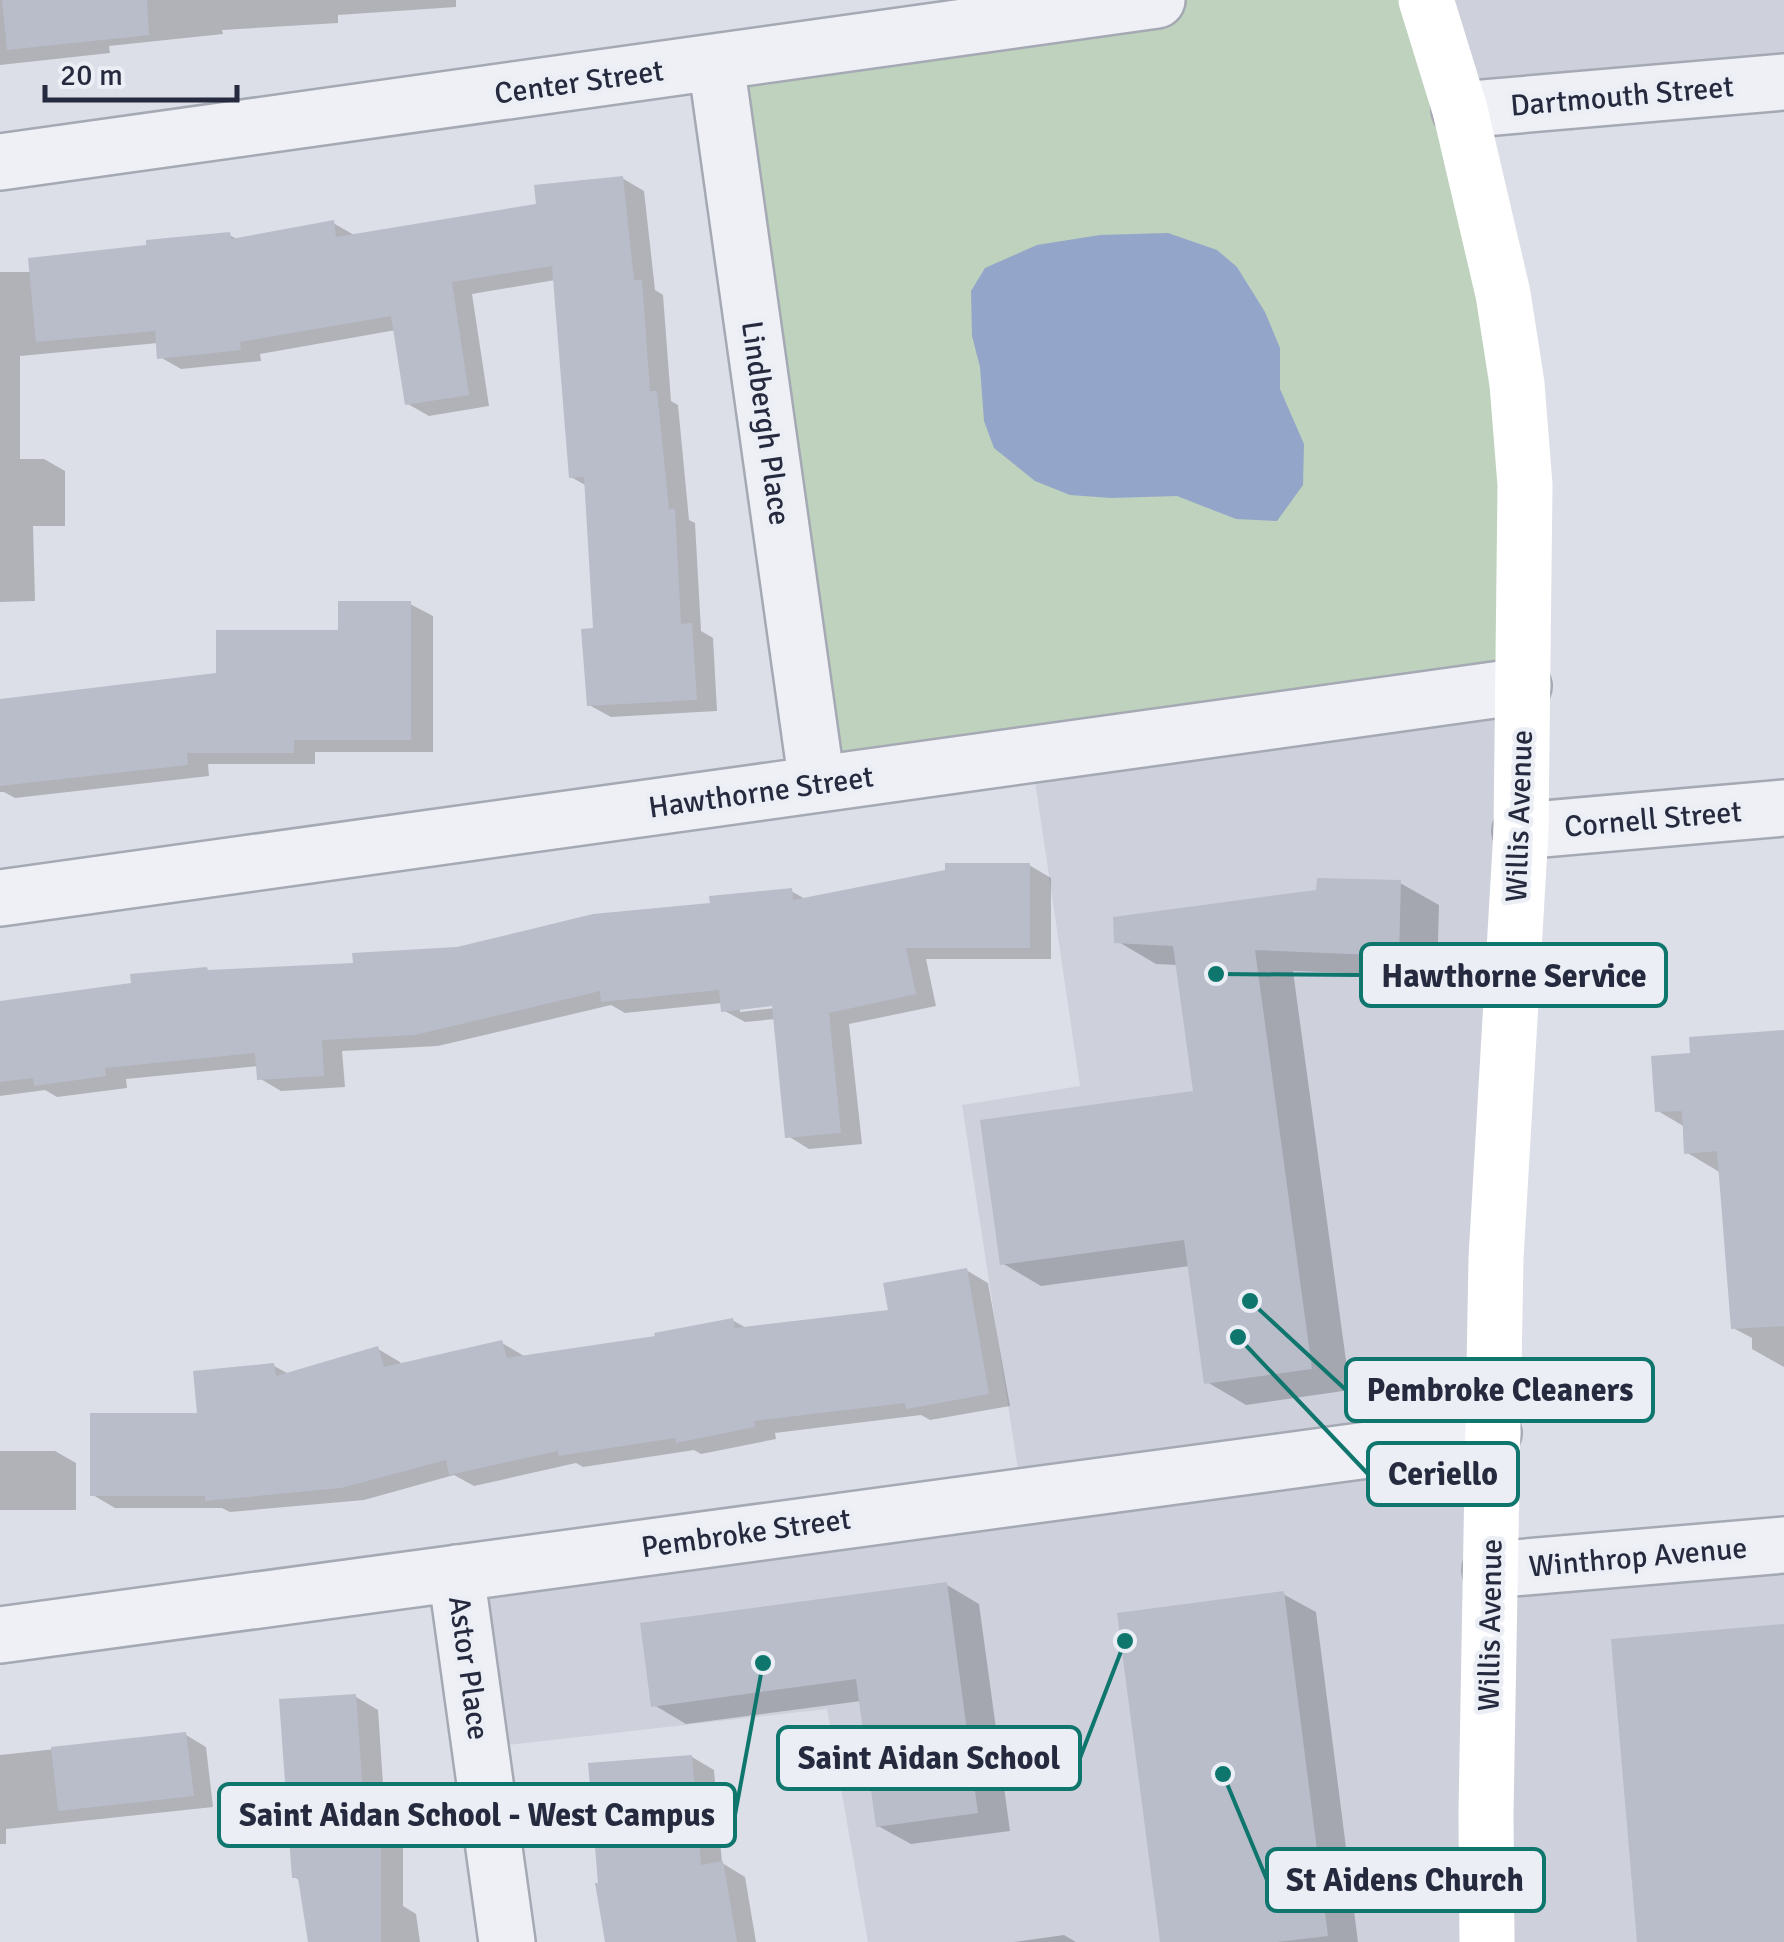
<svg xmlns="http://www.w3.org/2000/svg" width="1784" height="1942" font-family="Signika,sans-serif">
  <rect width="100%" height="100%" fill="#dcdfe7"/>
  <!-- built -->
  <path fill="#ced1dc" d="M1426 0H1784V81L1460 110Z
    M1523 686 1491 1569 1784 1545V1942H868L827 1709 481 1748 456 1573 1022 1496 962 1105 1080 1086 1031 754Z"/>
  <!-- green -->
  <path fill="#bed2bd" d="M1155 0H1426L1503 294 1513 687 835 775 730 63Z"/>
  <!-- water -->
  <path fill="#94a5ca" d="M1168 233 1217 250 1237 267 1265 312 1280 348V389L1304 444 1303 485 1277 521 1236 519 1177 496 1111 498 1070 495 1035 481 994 448 984 421 980 367 972 336 971 291 985 268 1037 245 1100 235Z"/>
  <!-- shadow -->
  <path fill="#0003" fill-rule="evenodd" d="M0 0H456V7L338 15V23L222 30 223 34 109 46 110 53 0 65Z
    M622 178 644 191 655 290 663 295 671 401 678 405 689 520 695 523 701 631 713 638 717 711 611 717 589 705 595 630 587 486 571 477 555 280 472 294 489 406 429 416 408 404 396 330 260 354 261 361 181 369 160 357 158 343 20 356V459H44L65 471V526H33L35 601 0 602V272H32L229 235 239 240 333 223 356 236 539 206Z
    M410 604 433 616V752H315V764H208L209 776 15 798 4 792H0V701L219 676 340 632Z
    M1029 865 1051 878V959H926L936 1006 849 1024 862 1144 809 1149 788 1136 776 1019 745 1022 723 1010 722 1003 625 1013 611 1005 438 1046 342 1051 345 1087 281 1091 259 1078 258 1066 126 1079 127 1088 57 1097 45 1090 0 1096V1018L212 972 355 965 458 950 791 891 807 900ZM784 1002V1007L740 1012V1007Z
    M1400 883 1439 905 1437 976 1293 971 1350 1390 1246 1405 1207 1382 1190 1266 1041 1286 1002 1263 1195 1093 1178 965 1156 964 1117 941Z
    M1784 1033V1367L1752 1349V1338L1733 1328 1721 1173 1686 1152 1685 1127 1658 1111 1693 1055Z
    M966 1270 988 1283 1010 1406 930 1420 921 1415 775 1433 776 1439 701 1454 694 1450 583 1467 576 1463 474 1486 454 1475 364 1500 230 1512 222 1508H115L93 1495 200 1416 274 1366 289 1374 378 1349 400 1362 401 1366 502 1343 524 1356 658 1338 732 1320 748 1329 891 1312Z
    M0 1451H55L76 1463V1510H0Z
    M947 1585 979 1604 1010 1831 911 1844 878 1826 861 1701 686 1724 654 1705Z
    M1283 1594 1316 1612 1358 1942H1162Z
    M356 1697 378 1710 384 1799 403 1809V1906L416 1914 420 1942H311L301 1881 294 1877Z
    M186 1735 206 1747 213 1807 6 1829V1844H0V1755Z
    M692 1757 714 1770 722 1863 745 1877 756 1942H607Z
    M1064 1935 1076 1942H1014Z"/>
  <!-- building -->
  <path fill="#b9bdca" d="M2 0H147L149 35 7 50Z
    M623 176 634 280H642L650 391H657L669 509H675L681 624 692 623 697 700 587 706 581 629 593 628 584 477 569 478 552 266 452 282 469 395 405 405 391 316 240 342 241 350 157 359 155 331 36 342 28 258 146 245V240L230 232 231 239 334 220 336 237 536 204 534 185Z
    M338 601H411V740H294V753H187L188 765 0 786V699L216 673V630H338Z
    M945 863H1030V948H906L916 994 829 1013 841 1133 785 1138 772 1006 721 1012 719 990 601 1002 600 991 415 1035 322 1040 324 1076 257 1080 255 1053 105 1068 106 1076 34 1086 33 1078 0 1082V1001L131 983 130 974 207 967 208 970 353 963 352 953 457 947 593 914 710 903 709 896 792 888 793 900 945 870Z
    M1317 878 1401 880 1399 956 1255 950 1312 1369 1204 1384 1184 1240 1000 1265 980 1120 1193 1091 1173 946 1114 943 1113 917 1316 890Z
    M1784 1030V1326L1731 1329 1717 1151 1684 1154 1682 1111 1655 1112 1651 1056 1690 1053 1689 1037Z
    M967 1268 989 1394 906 1409 905 1403 754 1421 755 1427 676 1443 675 1438 558 1456V1451L449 1475 446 1460 341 1488 205 1501V1496H90V1413H197L193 1371 274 1363 276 1376 378 1346 384 1367 502 1340 507 1358 655 1336 654 1333 733 1318 735 1328 888 1310 883 1283Z
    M947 1582 978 1813 876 1827 856 1679 651 1707 640 1623Z
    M1284 1591 1328 1936 1277 1942H1160L1117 1613Z
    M1784 1624V1942H1637L1611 1639Z
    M356 1694 363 1794H381V1942H308L298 1878H292L279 1699Z
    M186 1732 194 1796 58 1811 51 1747Z
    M692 1755 701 1865 723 1861 737 1942H605L595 1883H598L588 1763Z"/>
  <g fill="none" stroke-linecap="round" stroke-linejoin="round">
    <defs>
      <path id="minor" d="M716 63 817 784
        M1460 110 1784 82
        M0 162 1157 0
        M1521 831 1784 808
        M0 898 1523 686
        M1491 1570 1784 1545
        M456 1573 507 1942
        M0 1635 1493 1433"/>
    </defs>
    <!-- minor casing -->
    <use href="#minor" stroke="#a5a9b4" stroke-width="60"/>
    <!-- minor -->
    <use href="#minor" stroke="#eff0f5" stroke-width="55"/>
    <!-- secondary -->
    <path stroke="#fff" stroke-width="55" d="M1426 0 1460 110 1503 294 1517 384 1525 485 1521 831 1496 1258 1486 1813 1487 1942"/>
  </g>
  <g text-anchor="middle" stroke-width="9" stroke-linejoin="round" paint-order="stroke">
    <!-- street labels -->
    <g font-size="30" fill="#252a3e" stroke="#ebeef5">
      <text transform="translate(579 82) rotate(-8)" y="10">Center Street</text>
      <text transform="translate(1622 96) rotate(-5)" y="10">Dartmouth Street</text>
      <text transform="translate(766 423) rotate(82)" y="10">Lindbergh Place</text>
      <text transform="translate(761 792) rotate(-8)" y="10">Hawthorne Street</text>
      <text transform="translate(1519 816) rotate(-88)" y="10">Willis Avenue</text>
      <text transform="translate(1653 819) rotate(-5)" y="10">Cornell Street</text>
      <text transform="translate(746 1533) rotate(-8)" y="10">Pembroke Street</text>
      <text transform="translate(1638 1557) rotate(-5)" y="10">Winthrop Avenue</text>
      <text transform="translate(1490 1625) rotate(-89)" y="10">Willis Avenue</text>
      <text transform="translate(469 1668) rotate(82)" y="10">Astor Place</text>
    </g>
  </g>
  <!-- callouts -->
  <path fill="none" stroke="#0f766e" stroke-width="4" d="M1216 974L1361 975M1250 1301L1346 1390M1238 1337L1368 1474M1125 1641L1080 1758M763 1663L735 1815M1223 1774L1267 1880"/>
  <g fill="#0f766e" stroke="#ebeef5" stroke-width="4">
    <circle cx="1216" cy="974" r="10"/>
    <circle cx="1250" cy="1301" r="10"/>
    <circle cx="1238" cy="1337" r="10"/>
    <circle cx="1125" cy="1641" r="10"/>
    <circle cx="763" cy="1663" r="10"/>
    <circle cx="1223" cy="1774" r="10"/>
  </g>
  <g fill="#ebeef5" stroke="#0f766e" stroke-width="4">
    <rect x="1361" y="944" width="305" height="62" rx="10"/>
    <rect x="1346" y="1359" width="307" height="62" rx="10"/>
    <rect x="1368" y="1443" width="150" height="62" rx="10"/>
    <rect x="778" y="1727" width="302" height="62" rx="10"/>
    <rect x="219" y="1784" width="516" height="62" rx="10"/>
    <rect x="1267" y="1849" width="277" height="62" rx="10"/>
  </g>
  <g font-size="32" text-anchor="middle" font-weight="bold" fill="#252a3e">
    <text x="1514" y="987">Hawthorne Service</text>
    <text x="1500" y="1401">Pembroke Cleaners</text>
    <text x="1443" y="1485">Ceriello</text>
    <text x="929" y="1769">Saint Aidan School</text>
    <text x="477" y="1826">Saint Aidan School - West Campus</text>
    <text x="1405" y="1891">St Aidens Church</text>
  </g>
  <!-- scale -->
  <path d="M45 85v15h192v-15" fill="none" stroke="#252a3e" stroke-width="5"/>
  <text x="60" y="85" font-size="30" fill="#252a3e" stroke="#ebeef5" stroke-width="8" paint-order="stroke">20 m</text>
</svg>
